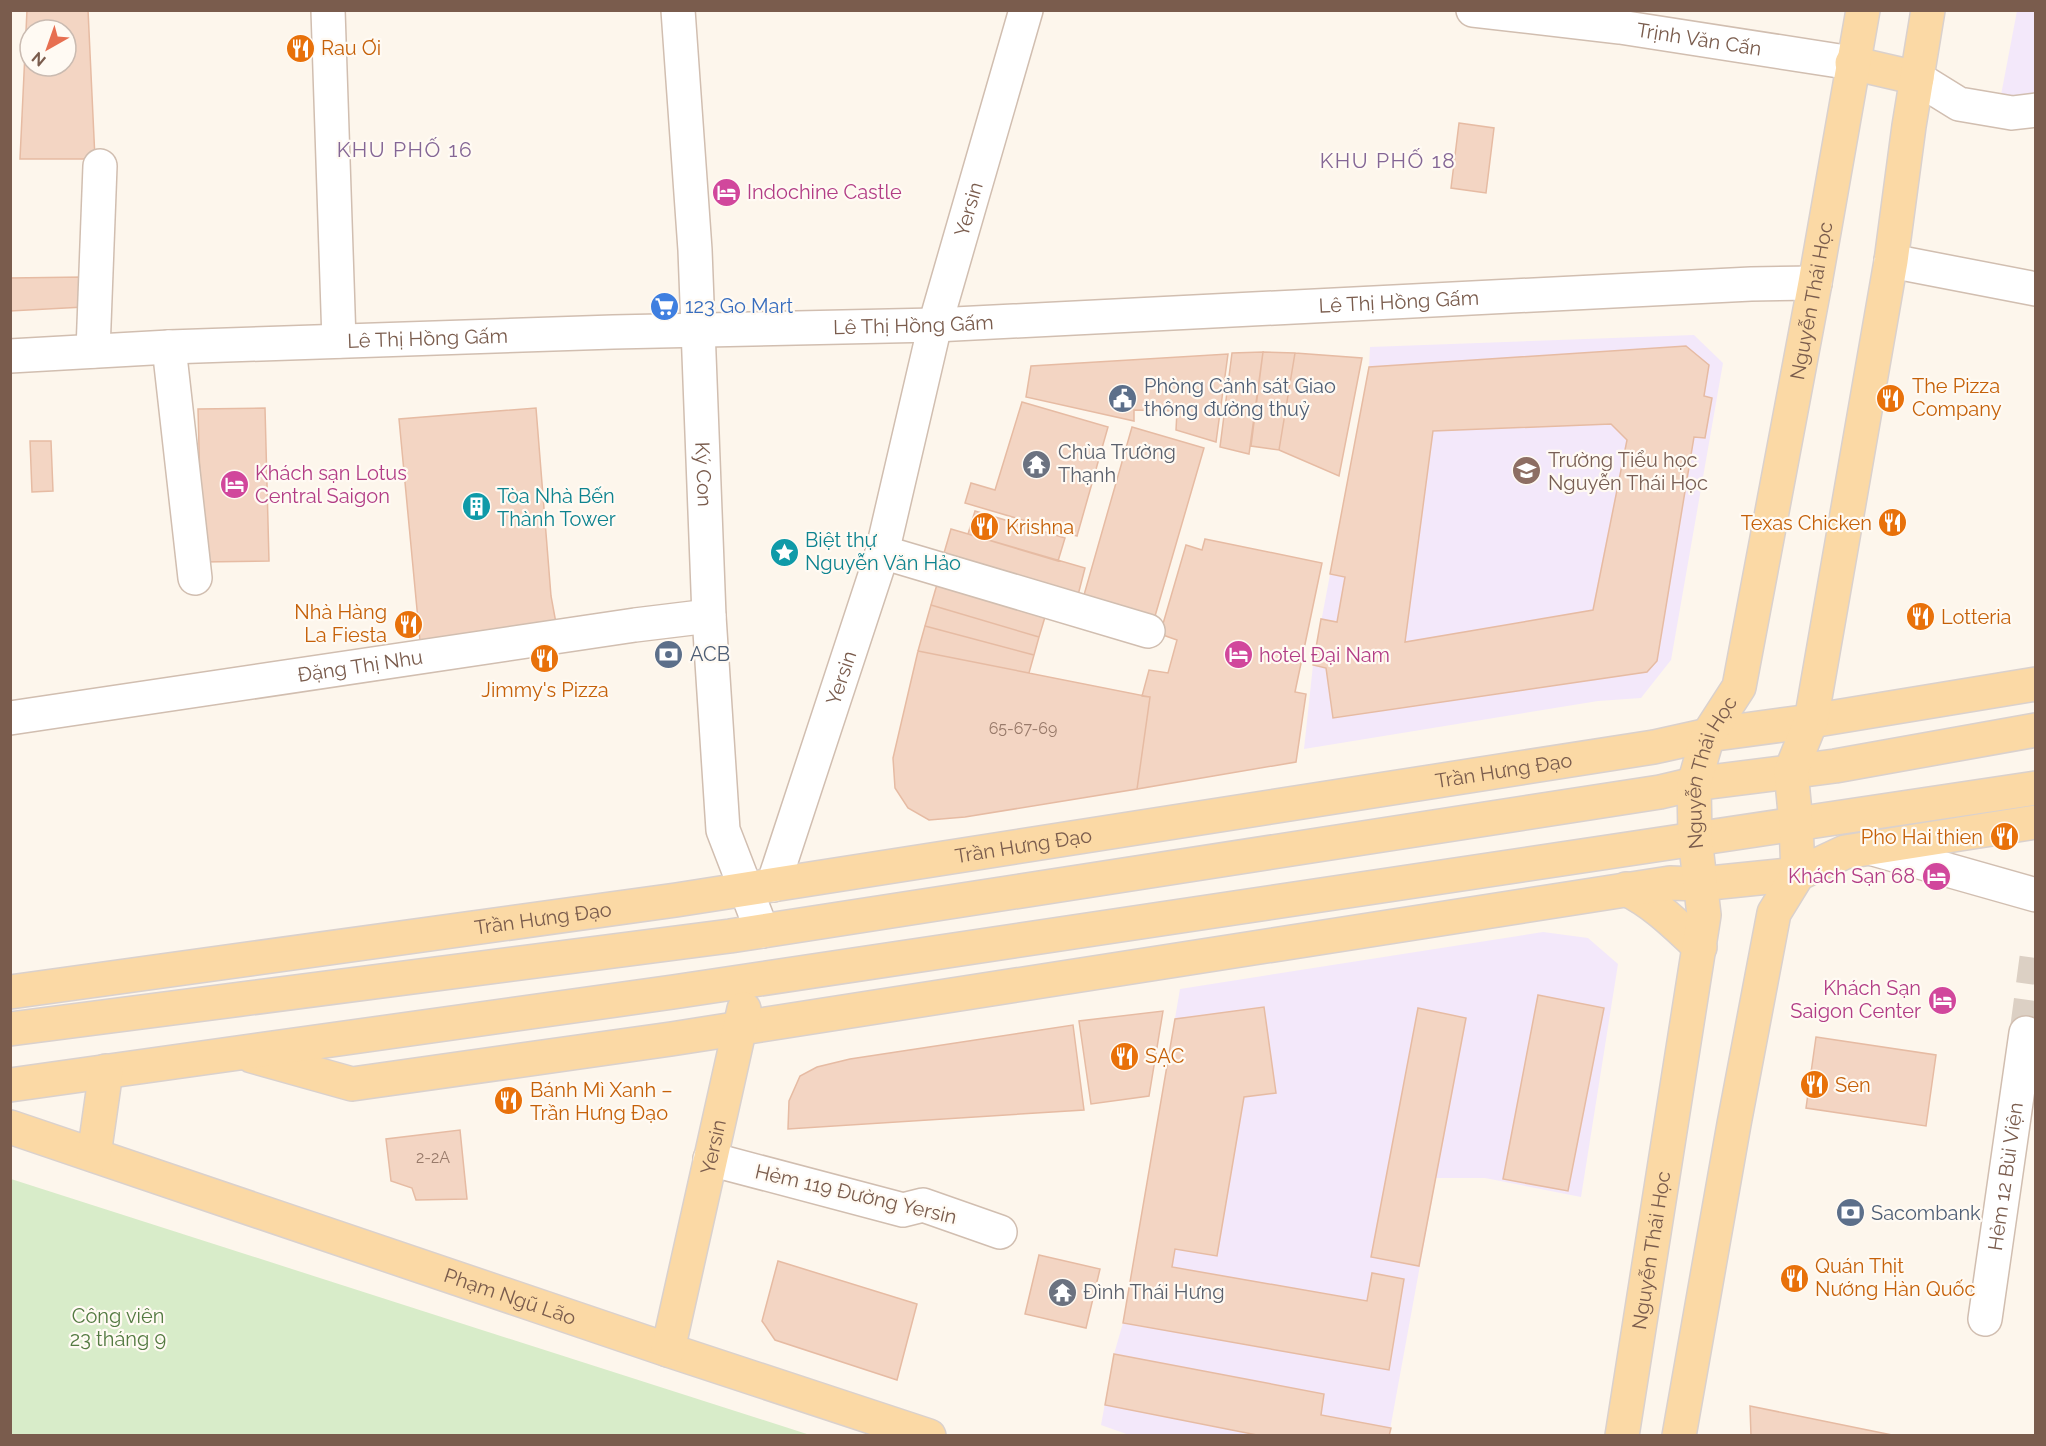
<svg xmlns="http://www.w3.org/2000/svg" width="2046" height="1446" font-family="Raleway,sans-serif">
  <rect width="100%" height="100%" fill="#fdf6ec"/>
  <!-- education -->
  <path fill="#f3e8fa" d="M2017 11H2035V117L1997 116Z
    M1694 335 1723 363 1671 660 1641 698 1598 701 1304 749 1313 665 1369 367 1370 347Z
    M1543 932 1588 938 1618 964 1581 1197 1485 1178H1436L1389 1435 1132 1436 1101 1425 1114 1354 1123 1323 1180 989Z"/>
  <!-- green -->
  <path fill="#d8ecc9" d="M11 1179 810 1435H11Z"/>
  <!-- building -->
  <path fill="#f3d5c3" stroke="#e6bba3" stroke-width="1.5" fill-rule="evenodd" d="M27 10H88L95 159H20ZM30 30H66V66H30Z
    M1459 123 1494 128 1486 193 1451 188Z
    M84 277V307L10 311V278Z
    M1686 346 1709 365 1704 396 1712 398 1705 438 1694 437 1657 661 1647 672 1333 718 1326 668 1313 665 1321 619 1337 622 1345 577 1330 574 1369 367ZM1611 424 1627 440 1593 610 1405 642 1433 431Z
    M1263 352 1249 454 1220 447 1232 353Z
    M1263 352 1295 353 1279 450 1251 446Z
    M1295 353 1362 358 1339 476 1279 450Z
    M1228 354 1216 442 1176 430 1177 411 1134 410V421L1026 397 1031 366Z
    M1022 402 1108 427 1077 536 965 503 971 483 995 490Z
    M265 408 269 561 202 562 198 409Z
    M536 408 551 596 556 623 420 641 399 419Z
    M1132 427 1204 448 1153 623 1082 602Z
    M30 441H51L53 491 32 492Z
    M975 511 1065 538 1058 561 968 534Z
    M951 529 1085 568 1077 599 942 560Z
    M1205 539 1322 563 1295 692 1306 694 1296 762 1137 789 1150 697 1142 696 1149 670 1168 673 1177 640 1160 634 1186 545 1202 550Z
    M940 574 1048 607 1039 637 931 605Z
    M931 605 1039 637 1034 655 925 626Z
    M925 626 1034 655 1029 673 918 651Z
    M918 651 1150 697 1137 789 965 817 929 820 908 808 895 788 893 758Z
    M1538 995 1604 1008 1568 1191 1503 1179Z
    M1264 1007 1276 1093 1244 1097 1217 1256 1175 1249 1172 1267 1367 1301 1372 1273 1404 1279 1389 1370 1123 1323 1175 1019Z
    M1418 1008 1466 1018 1419 1266 1371 1257Z
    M1163 1011 1149 1096 1091 1104 1079 1021Z
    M1073 1025 1084 1110 788 1129 789 1101 800 1076 817 1067 850 1059Z
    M1816 1037 1936 1055 1926 1126 1806 1108Z
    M460 1130 467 1199 416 1200 412 1188 391 1181 386 1139Z
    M1039 1255 1100 1269 1086 1328 1025 1314Z
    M778 1261 917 1304 897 1380 775 1340 762 1321Z
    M1114 1354 1324 1394 1321 1415 1391 1428 1389 1436H1262L1105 1405Z
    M1750 1406 1897 1436H1751Z"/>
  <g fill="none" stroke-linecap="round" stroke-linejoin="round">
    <!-- minor-tunnel -->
    <path stroke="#dcd0c4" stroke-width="33" stroke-dasharray="33 16" stroke-linecap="butt" d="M2026 1033 2036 958"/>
    <defs>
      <g id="minor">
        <path d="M328 10 339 341"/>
        <path id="s1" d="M678 10 695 250 709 616 723 830 762 931"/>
        <path id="s2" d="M1473 10 1620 27 1852 63"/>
        <path d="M1917 78 1959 104 2012 113 2036 110"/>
        <path d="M1891 261 2036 289"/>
        <path d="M169 347 195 578"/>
        <path d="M93 351 100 166"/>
        <path id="s3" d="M10 356 169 347 613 332 935 325 1751 284 1815 283"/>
        <path d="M882 552 1148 631"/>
        <path id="s4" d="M10 718 635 625 709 616"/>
        <path d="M1870 848 2036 895"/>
        <path id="s5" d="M773 885 881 557 935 325 1026 10"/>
        <path d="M710 1159 903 1210 923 1205 1000 1232"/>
        <path id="s6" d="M1985 1319 2026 1033"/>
      </g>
      <g id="major">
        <path d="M1852 63 1917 78"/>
        <path d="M1626 889C1656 904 1676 925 1700 947"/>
        <path id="s7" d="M10 992 676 900 1654 747 1708 735 1811 721 2036 684"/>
        <path d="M10 1029 730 936 1660 792 1694 784 1835 766 2036 730"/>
        <path d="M252 1056 352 1084 671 1039 1670 883 1700 884 1798 874 1845 852 2036 822"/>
        <path d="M10 1085 673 992 2036 788"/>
        <path id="s8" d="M10 1127 668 1350 929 1436"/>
        <path d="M94 1155 106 1071"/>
        <path id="s9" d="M668 1350 744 1009"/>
        <path id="s10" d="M1622 1436 1704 915 1695 838 1694 784 1708 735 1739 687 1815 283 1863 10"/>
        <path d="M1679 1436 1734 1124 1774 913 1798 874 1796 823 1791 771 1811 721 1891 261 1909 126 1928 10"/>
      </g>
    </defs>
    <!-- minor casing -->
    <use href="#minor" stroke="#d1beb0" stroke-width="36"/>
    <!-- major casing -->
    <use href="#major" stroke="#dad1cd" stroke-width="36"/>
    <!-- minor -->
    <use href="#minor" stroke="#fff" stroke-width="33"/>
    <!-- major -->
    <use href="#major" stroke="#fbd9a5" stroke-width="33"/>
  </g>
  <!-- icons -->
  <defs>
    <symbol id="restaurant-disc" viewBox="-11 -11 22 22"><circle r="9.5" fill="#e8710a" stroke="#fffaf3"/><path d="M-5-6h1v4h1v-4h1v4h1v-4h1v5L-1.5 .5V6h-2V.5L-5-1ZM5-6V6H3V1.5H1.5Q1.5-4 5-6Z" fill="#fff"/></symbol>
    <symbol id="hotel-disc" viewBox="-11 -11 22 22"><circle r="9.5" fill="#d1479c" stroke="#fffaf3"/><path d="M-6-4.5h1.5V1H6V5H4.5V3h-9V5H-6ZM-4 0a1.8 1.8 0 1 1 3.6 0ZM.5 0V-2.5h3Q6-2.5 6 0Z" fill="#fff"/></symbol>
    <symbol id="supermarket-disc" viewBox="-11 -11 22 22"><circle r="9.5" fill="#3f7fe0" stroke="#fffaf3"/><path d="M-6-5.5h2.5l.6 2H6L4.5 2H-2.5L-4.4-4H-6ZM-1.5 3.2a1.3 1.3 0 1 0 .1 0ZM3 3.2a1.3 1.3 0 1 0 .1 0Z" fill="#fff"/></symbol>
    <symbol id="civic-disc" viewBox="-11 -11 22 22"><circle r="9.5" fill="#5c6f8a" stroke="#fffaf3"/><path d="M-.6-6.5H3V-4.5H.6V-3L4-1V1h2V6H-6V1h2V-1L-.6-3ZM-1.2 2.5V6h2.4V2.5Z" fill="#fff"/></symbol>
    <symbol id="temple-disc" viewBox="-11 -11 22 22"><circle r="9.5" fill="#6b7280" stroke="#fffaf3"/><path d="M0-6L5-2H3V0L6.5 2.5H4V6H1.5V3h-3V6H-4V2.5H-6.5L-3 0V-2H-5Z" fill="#fff"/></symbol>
    <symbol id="school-disc" viewBox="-11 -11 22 22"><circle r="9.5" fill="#8d6e63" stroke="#fffaf3"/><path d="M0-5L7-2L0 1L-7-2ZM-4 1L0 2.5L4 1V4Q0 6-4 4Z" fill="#fff"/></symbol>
    <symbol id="building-disc" viewBox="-11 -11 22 22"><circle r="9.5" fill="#0f9aa8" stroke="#fffaf3"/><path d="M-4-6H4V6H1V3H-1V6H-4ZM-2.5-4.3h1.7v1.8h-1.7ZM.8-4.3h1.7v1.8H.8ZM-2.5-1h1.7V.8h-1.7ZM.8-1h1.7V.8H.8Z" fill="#fff"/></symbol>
    <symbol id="sight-disc" viewBox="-11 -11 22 22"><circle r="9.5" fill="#0f9aa8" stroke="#fffaf3"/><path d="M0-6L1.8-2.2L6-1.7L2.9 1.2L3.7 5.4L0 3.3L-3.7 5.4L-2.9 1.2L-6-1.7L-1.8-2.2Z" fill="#fff"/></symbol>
    <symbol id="bank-disc" viewBox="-11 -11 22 22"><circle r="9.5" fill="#5c6f8a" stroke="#fffaf3"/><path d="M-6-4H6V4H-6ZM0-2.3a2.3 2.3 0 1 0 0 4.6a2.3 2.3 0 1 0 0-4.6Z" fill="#fff"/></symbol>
  </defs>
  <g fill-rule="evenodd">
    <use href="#restaurant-disc" x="284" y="32" width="33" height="33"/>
    <use href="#hotel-disc" x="710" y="176" width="33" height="33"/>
    <use href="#supermarket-disc" x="648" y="290" width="33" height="33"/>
    <use href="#civic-disc" x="1106" y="382" width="33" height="33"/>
    <use href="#restaurant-disc" x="1874" y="382" width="33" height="33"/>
    <use href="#temple-disc" x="1020" y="448" width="33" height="33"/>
    <use href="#school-disc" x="1510" y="454" width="33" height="33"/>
    <use href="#hotel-disc" x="218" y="468" width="33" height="33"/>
    <use href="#building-disc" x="460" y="490" width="33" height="33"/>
    <use href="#restaurant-disc" x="1876" y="506" width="33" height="33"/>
    <use href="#restaurant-disc" x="968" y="510" width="33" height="33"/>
    <use href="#sight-disc" x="768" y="536" width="33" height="33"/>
    <use href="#restaurant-disc" x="1904" y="600" width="33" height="33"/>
    <use href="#restaurant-disc" x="392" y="608" width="33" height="33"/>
    <use href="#bank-disc" x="652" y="638" width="33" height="33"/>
    <use href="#hotel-disc" x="1222" y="638" width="33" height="33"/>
    <use href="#restaurant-disc" x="528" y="642" width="33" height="33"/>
    <use href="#restaurant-disc" x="1988" y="820" width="33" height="33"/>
    <use href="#hotel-disc" x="1920" y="860" width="33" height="33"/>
    <use href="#hotel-disc" x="1926" y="984" width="33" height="33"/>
    <use href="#restaurant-disc" x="1108" y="1040" width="33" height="33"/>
    <use href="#restaurant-disc" x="1798" y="1068" width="33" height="33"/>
    <use href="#restaurant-disc" x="492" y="1084" width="33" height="33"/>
    <use href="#bank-disc" x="1834" y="1196" width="33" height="33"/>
    <use href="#restaurant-disc" x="1778" y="1262" width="33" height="33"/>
    <use href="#temple-disc" x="1046" y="1276" width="33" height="33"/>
  </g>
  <g text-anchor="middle" stroke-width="4.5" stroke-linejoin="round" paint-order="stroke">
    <!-- number labels -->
    <g font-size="16" fill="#987a6a">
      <text x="1023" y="734">65-67-69</text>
      <text x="433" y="1163">2-2A</text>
    </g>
    <!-- street labels -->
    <g font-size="20" fill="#7a5c4d" stroke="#fffaf3">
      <text dy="7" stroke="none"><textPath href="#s2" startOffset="228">Trịnh Văn Cấn</textPath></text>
      <text dy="7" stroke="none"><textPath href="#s5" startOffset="704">Yersin</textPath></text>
      <text dy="7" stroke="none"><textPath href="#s10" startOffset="1160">Nguyễn Thái Học</textPath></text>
      <text dy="7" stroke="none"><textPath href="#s3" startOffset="1390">Lê Thị Hồng Gấm</textPath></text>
      <text dy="7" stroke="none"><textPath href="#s3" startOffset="904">Lê Thị Hồng Gấm</textPath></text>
      <text dy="7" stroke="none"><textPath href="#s3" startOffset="418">Lê Thị Hồng Gấm</textPath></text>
      <text dy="7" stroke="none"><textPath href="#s1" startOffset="465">Ký Con</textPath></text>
      <text dy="7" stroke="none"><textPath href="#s4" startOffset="354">Ðặng Thị Nhu</textPath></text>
      <text dy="7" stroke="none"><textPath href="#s5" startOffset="218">Yersin</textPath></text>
      <text dy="7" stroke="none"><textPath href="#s7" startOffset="1510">Trần Hưng Đạo</textPath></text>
      <text dy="7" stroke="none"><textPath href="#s10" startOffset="674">Nguyễn Thái Học</textPath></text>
      <text dy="7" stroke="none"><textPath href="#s7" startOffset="1024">Trần Hưng Đạo</textPath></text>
      <text dy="7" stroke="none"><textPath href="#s7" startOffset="538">Trần Hưng Đạo</textPath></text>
      <text dy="7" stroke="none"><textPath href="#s9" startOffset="208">Yersin</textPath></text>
      <text dy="7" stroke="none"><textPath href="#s6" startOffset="144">Hẻm 12 Bùi Viện</textPath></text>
      <text transform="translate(856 1194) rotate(13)" y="7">Hẻm 119 Đường Yersin</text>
      <text dy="7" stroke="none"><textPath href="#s10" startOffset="188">Nguyễn Thái Học</textPath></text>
      <text dy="7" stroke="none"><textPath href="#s8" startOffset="528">Phạm Ngũ Lão</textPath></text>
    </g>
    <!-- food labels -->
    <g font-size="20" fill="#c56008" stroke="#fffaf3" text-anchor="start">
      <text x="321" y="55">Rau Ơi</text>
      <text x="1912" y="393">The Pizza<tspan x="1912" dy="23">Company</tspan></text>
      <text x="1872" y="530" text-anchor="end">Texas Chicken</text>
      <text x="1006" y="534">Krishna</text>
      <text x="387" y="619" text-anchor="end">Nhà Hàng<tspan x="387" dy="23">La Fiesta</tspan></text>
      <text x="1941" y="624">Lotteria</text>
      <text x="545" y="697" text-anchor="middle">Jimmy's Pizza</text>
      <text x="1983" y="844" text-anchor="end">Pho Hai thien</text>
      <text x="1145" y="1063">SẠC</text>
      <text x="1835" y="1092">Sen</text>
      <text x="530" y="1097">Bánh Mì Xanh –<tspan x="530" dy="23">Trần Hưng Đạo</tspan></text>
      <text x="1815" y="1273">Quán Thịt<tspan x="1815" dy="23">Nướng Hàn Quốc</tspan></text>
    </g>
    <!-- hotel labels -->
    <g font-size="20" fill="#b23c85" stroke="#fffaf3" text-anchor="start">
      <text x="747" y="199">Indochine Castle</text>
      <text x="255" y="480">Khách sạn Lotus<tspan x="255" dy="23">Central Saigon</tspan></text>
      <text x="1259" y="662">hotel Đại Nam</text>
      <text x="1915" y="883" text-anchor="end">Khách Sạn 68</text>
      <text x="1921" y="995" text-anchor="end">Khách Sạn<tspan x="1921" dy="23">Saigon Center</tspan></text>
    </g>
    <!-- shop labels -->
    <g font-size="20" fill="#366cbe" stroke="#fffaf3" text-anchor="start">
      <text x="685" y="313">123 Go Mart</text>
    </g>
    <!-- service labels -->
    <g font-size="20" fill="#4e5e75" stroke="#fffaf3" text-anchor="start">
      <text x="1144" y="393">Phòng Cảnh sát Giao<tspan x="1144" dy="23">thông đường thuỷ</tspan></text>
      <text x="690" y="661">ACB</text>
      <text x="1871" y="1220">Sacombank</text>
    </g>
    <!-- worship labels -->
    <g font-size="20" fill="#5b616d" stroke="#fffaf3" text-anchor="start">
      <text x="1058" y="459">Chùa Trường<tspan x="1058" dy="23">Thạnh</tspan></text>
      <text x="1083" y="1299">Đình Thái Hưng</text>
    </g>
    <!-- education labels -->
    <g font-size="20" fill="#785e54" stroke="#fffaf3" text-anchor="start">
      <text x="1548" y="467">Trường Tiểu học<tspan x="1548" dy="23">Nguyễn Thái Học</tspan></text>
    </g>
    <!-- culture labels -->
    <g font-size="20" fill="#0d838f" stroke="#fffaf3" text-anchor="start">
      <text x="497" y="503">Tòa Nhà Bến<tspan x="497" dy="23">Thành Tower</tspan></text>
      <text x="805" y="547">Biệt thự<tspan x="805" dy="23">Nguyễn Văn Hảo</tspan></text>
    </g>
    <!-- park labels -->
    <g font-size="20" fill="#537a41" stroke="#fffaf3">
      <text x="118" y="1323">Công viên<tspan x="118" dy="23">23 tháng 9</tspan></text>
    </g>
    <!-- neighbourhood labels -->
    <g font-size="21" letter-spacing="1.5" fill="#846695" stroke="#fffaf3">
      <text x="405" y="157">KHU PHỐ 16</text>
      <text x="1388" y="168">KHU PHỐ 18</text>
    </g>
  </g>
  <!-- border -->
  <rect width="2046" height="1446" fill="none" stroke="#7a5c4d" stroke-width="24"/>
  <!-- north arrow -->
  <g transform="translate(48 48) rotate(220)"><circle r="28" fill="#fffaf3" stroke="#cabbb1" stroke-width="1.5"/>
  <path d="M0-4.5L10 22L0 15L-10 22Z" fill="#e76f51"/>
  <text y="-9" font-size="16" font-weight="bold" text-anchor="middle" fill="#7a5c4d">N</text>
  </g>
</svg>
